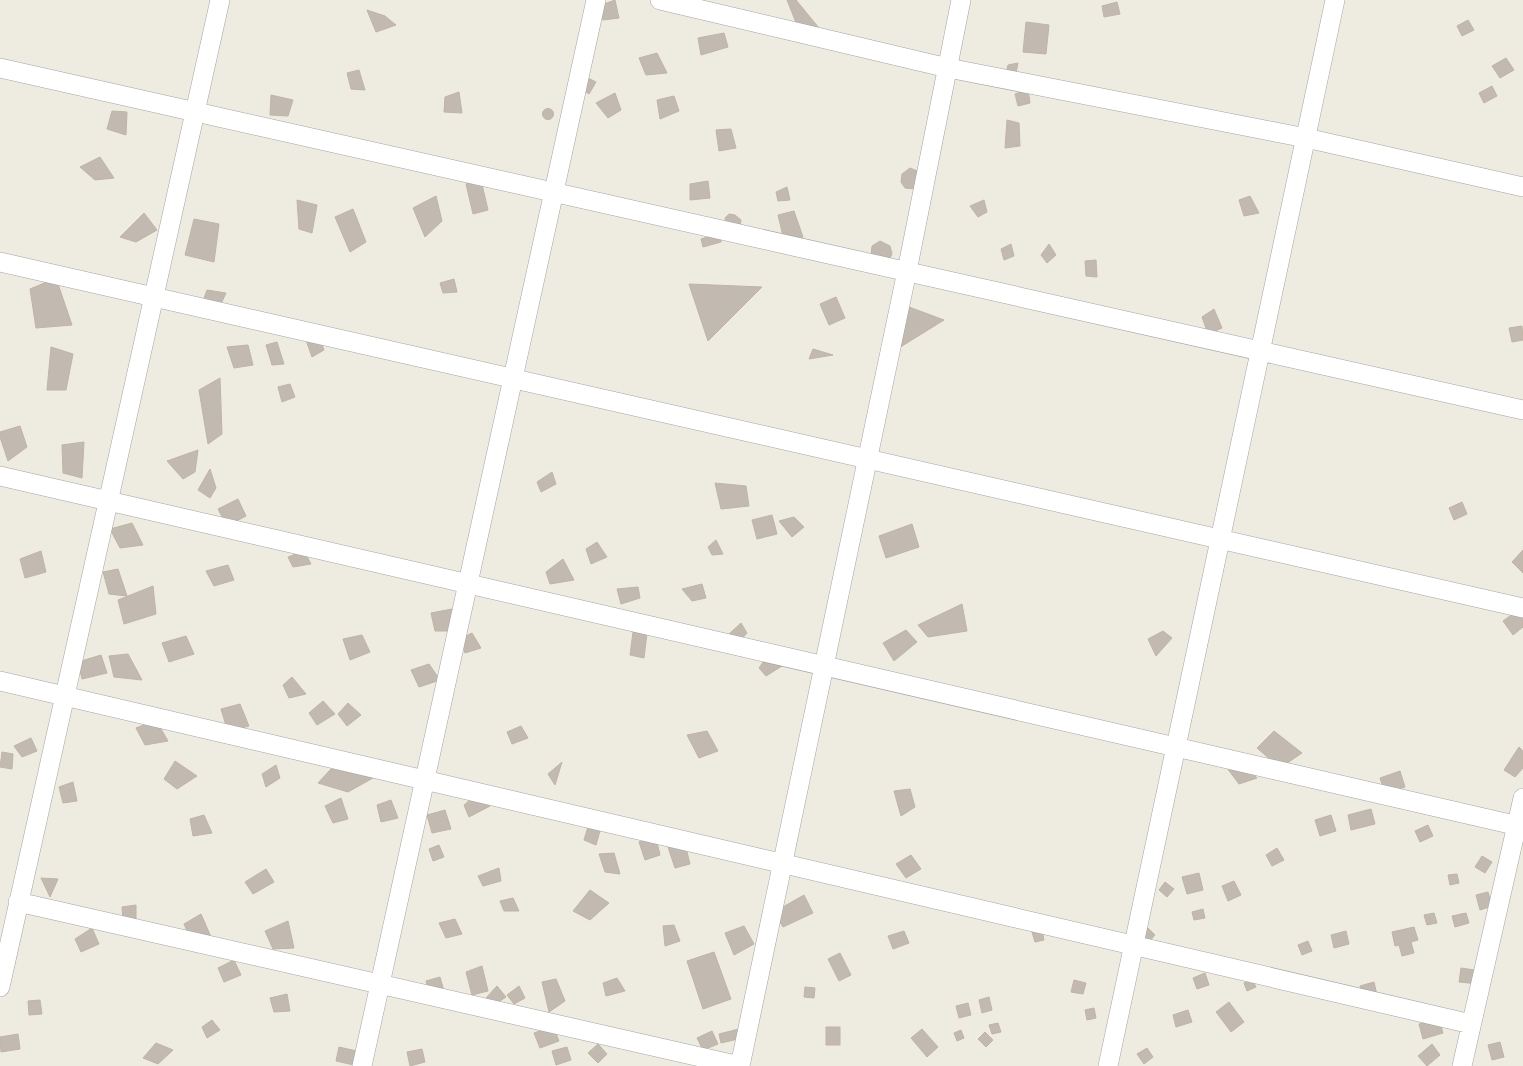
<svg xmlns="http://www.w3.org/2000/svg" width="1523" height="1066" font-family="'Space Grotesk',sans-serif">
  <rect width="100%" height="100%" fill="#eeebe1"/>
  <!-- building -->
  <path fill="#c2bab1" stroke="#c0b4a4" d="M615 0 619 18 603 20 599 6Z
    M787 0H796L819 28 799 30Z
    M1117 2 1120 14 1104 17 1102 6Z
    M367 10 385 16 396 25 376 32Z
    M1468 20 1474 30 1462 36 1457 26Z
    M1026 22 1049 25 1046 54 1023 52Z
    M724 33 728 47 701 55 698 38Z
    M657 53 667 73 646 75 639 58Z
    M1506 58 1514 70 1500 78 1492 66Z
    M1018 63 1015 78 1005 77 1008 65Z
    M359 70 365 90 351 89 347 73Z
    M582 75 596 82 589 94 580 88Z
    M1492 86 1497 96 1484 103 1479 93Z
    M1028 89 1030 103 1018 106 1015 94Z
    M459 92 462 113 444 112 445 97Z
    M615 93 621 110 608 118 596 103Z
    M271 95 293 100 288 116 270 115Z
    M674 96 679 111 660 119 657 100Z
    M542.5 114a5.5 5.5 0 1 1 11 0a5.5 5.5 0 1 1-11 0Z
    M112 111 127 112 126 135 107 129Z
    M1007 120 1019 123 1020 146 1005 148Z
    M731 129 736 148 719 151 716 130Z
    M100 157 114 178 95 180 80 167Z
    M910 168 920 172 915 189 905 188 901 182 902 174Z
    M481 180 488 210 473 214 466 184Z
    M708 181 710 198 690 200V184Z
    M787 187 790 200 778 201 776 192Z
    M436 196 442 221 425 237 413 208Z
    M1250 196 1259 213 1244 216 1239 200Z
    M297 200 317 205 312 233 299 229Z
    M984 200 987 212 978 217 970 206Z
    M353 209 366 242 350 252 335 217Z
    M794 211 803 237 784 240 778 215Z
    M144 213 157 230 136 242 120 237Z
    M729 214 735 215 741 220 740 227 726 226 725 218Z
    M194 219 219 224 214 262 185 255Z
    M721 233V242L703 247 701 239Z
    M880 241 890 246 892 254 889 260 871 256 872 246Z
    M1011 244 1014 256 1004 260 1001 249Z
    M1049 244 1056 255 1047 263 1041 255Z
    M1096 260 1097 277 1086 276 1085 261Z
    M56 278 72 325 36 328 30 289Z
    M454 279 457 292 443 293 440 283Z
    M689 284 762 287 708 341Z
    M207 290 226 293 219 308 201 306Z
    M836 297 845 318 829 325 820 304Z
    M909 307 944 320 894 351Z
    M1214 309 1222 328 1208 334 1202 317Z
    M1522 326 1523 340 1512 342 1509 328Z
    M319 337 324 350 312 357 306 340Z
    M277 342 284 364 272 365 266 345Z
    M248 345 253 365 234 368 227 347Z
    M51 347 73 354 66 390H47Z
    M813 349 833 355 809 359Z
    M220 378 222 434 208 444 199 390Z
    M290 384 295 397 282 402 278 387Z
    M20 426 27 447 8 461 0 437V432Z
    M84 442 82 478 63 473 62 445Z
    M198 450 195 472 183 479 167 461Z
    M210 469 216 488 210 498 198 490Z
    M552 472 556 484 541 492 537 482Z
    M715 483 746 486 749 506 721 509Z
    M238 499 246 516 227 526 218 509Z
    M1462 502 1467 514 1454 520 1449 508Z
    M772 515 777 534 757 539 752 520Z
    M794 517 804 527 792 537 779 521Z
    M132 523 143 545 120 548 110 529Z
    M912 524 919 547 886 558 879 536Z
    M716 540 723 554 712 555 708 547Z
    M597 542 607 557 591 564 586 549Z
    M1523 550V573L1512 562Z
    M41 551 46 572 25 578 20 559Z
    M304 551 311 564 293 567 288 557Z
    M563 559 574 580 550 584 546 572Z
    M228 565 234 580 214 586 206 571Z
    M118 569 127 596 109 594 103 572Z
    M702 584 706 598 692 601 682 589Z
    M153 586 156 614 124 624 118 600Z
    M638 587 640 598 621 604 617 589Z
    M962 604 967 631 928 637 918 625Z
    M452 609 455 631H435L431 613Z
    M1518 610 1523 619V627L1513 635 1503 621Z
    M741 623 747 633 736 645 728 635Z
    M906 630 917 642 894 661 883 643Z
    M1163 631 1172 638 1156 656 1148 639Z
    M633 632 647 633 644 658 630 655Z
    M472 633 481 648 465 653 460 639Z
    M362 635 370 652 350 660 343 639Z
    M186 636 194 654 169 662 162 643Z
    M128 654 142 680 114 677 109 656Z
    M101 655 107 673 82 679 78 662Z
    M768 655 782 666 766 676 759 668Z
    M429 664 440 680 419 687 411 670Z
    M292 677 306 694 289 698 283 685Z
    M323 701 335 714 317 725 309 713Z
    M348 703 361 715 347 726 338 714Z
    M240 704 249 726 228 732 221 709Z
    M156 720 168 741 145 745 136 728Z
    M521 726 528 738 512 744 507 732Z
    M707 731 718 751 699 758 687 735Z
    M1274 731 1302 753 1280 768 1257 748Z
    M31 738 37 751 22 757 14 746Z
    M1519 747 1523 751V768L1515 777 1504 770Z
    M2 752 13 754 12 769 0 767Z
    M175 761 197 776 177 789 164 779Z
    M562 762 555 785 548 774Z
    M276 765 280 778 266 787 262 774Z
    M1245 765 1257 778 1239 784 1227 768Z
    M331 769 373 778 348 792 318 783Z
    M1400 771 1405 787 1385 793 1380 778Z
    M73 782 77 801 63 803 59 787Z
    M910 789 915 807 901 816 894 791Z
    M477 794 490 806 469 817 464 805Z
    M341 798 348 819 333 823 325 806Z
    M391 800 398 818 381 822 377 805Z
    M1371 809 1375 824 1351 830 1348 815Z
    M445 810 451 829 432 833 427 815Z
    M204 815 212 833 193 836 190 819Z
    M1331 815 1336 831 1320 836 1315 820Z
    M589 823 602 824 596 845 584 840Z
    M1428 825 1433 836 1420 842 1415 831Z
    M656 838 660 855 645 860 639 842Z
    M685 844 690 864 675 868 668 847Z
    M439 845 444 857 433 861 429 849Z
    M1277 848 1284 860 1272 866 1266 855Z
    M614 853 620 874 605 872 599 854Z
    M911 855 921 869 906 878 896 864Z
    M1482 856 1492 862 1485 873 1475 867Z
    M499 868 501 881 483 886 478 876Z
    M266 869 274 882 253 894 245 882Z
    M1199 873 1203 890 1187 894 1182 877Z
    M1457 874 1459 883 1450 885 1448 875Z
    M41 878 58 879 50 897Z
    M1234 881 1241 895 1228 901 1222 886Z
    M1165 882 1174 889 1167 897 1159 890Z
    M590 890 609 903 590 920 573 911Z
    M1488 892 1492 906 1480 910 1476 895Z
    M804 895 813 913 783 927 774 912Z
    M513 898 519 911H504L500 901Z
    M136 905V919H123L122 907Z
    M1203 909 1205 918 1194 920 1192 912Z
    M1434 913 1437 923 1427 925 1424 915Z
    M1466 913 1469 923 1455 927 1452 916Z
    M201 914 211 937 190 938 184 924Z
    M455 919 462 934 446 938 439 923Z
    M288 921 294 948 273 949 265 931Z
    M674 925 680 941 665 946 663 926Z
    M744 926 754 944 734 955 725 933Z
    M1414 927 1418 940 1411 942 1414 953 1402 956 1399 945 1395 946 1392 932Z
    M92 928 99 944 81 952 75 939Z
    M1148 928 1155 935 1147 944 1140 938Z
    M1042 930 1044 940 1035 942 1032 932Z
    M904 931 909 943 893 949 888 936Z
    M1346 931 1349 944 1334 948 1331 935Z
    M1308 941 1312 951 1302 955 1298 945Z
    M714 952 731 999 703 1009 687 961Z
    M840 953 851 975 839 981 828 959Z
    M234 960 241 975 224 982 218 968Z
    M482 966 488 991 472 995 466 972Z
    M1461 968 1481 971 1479 984 1459 982Z
    M1205 973 1209 985 1197 989 1193 978Z
    M440 977 444 991 429 994 426 981Z
    M617 978 625 991 606 996 603 983Z
    M556 979 565 1001 549 1012 542 982Z
    M1252 979 1256 987 1247 991 1244 983Z
    M1074 980 1086 983 1083 994 1071 992Z
    M1374 982 1377 995 1363 998 1360 986Z
    M497 986 506 997 492 1006 486 998Z
    M519 986 525 998 514 1004 507 995Z
    M805 987 815 988 814 998 804 997Z
    M287 994 290 1011 274 1012 270 998Z
    M989 997 992 1010 982 1013 979 1000Z
    M40 1000 42 1014 29 1015 28 1001Z
    M1229 1002 1244 1022 1231 1032 1216 1012Z
    M968 1003 971 1015 959 1018 956 1006Z
    M1094 1008 1096 1018 1087 1020 1085 1010Z
    M1188 1010 1192 1022 1176 1027 1173 1015Z
    M1439 1019 1443 1033 1423 1039 1419 1024Z
    M212 1020 220 1030 207 1038 202 1027Z
    M998 1023 1001 1032 992 1034 989 1025Z
    M553 1026 559 1041 540 1048 534 1033Z
    M826 1027H840V1045H826Z
    M739 1029 742 1038 721 1043 719 1034Z
    M922 1029 938 1047 927 1057 911 1038Z
    M961 1030 964 1038 957 1041 954 1033Z
    M712 1031 718 1044 703 1050 697 1038Z
    M985 1032 993 1040 986 1047 978 1039Z
    M18 1034 20 1049 1 1052 0 1037Z
    M1500 1042 1504 1057 1492 1060 1488 1045Z
    M156 1043 173 1050 158 1064 143 1058Z
    M598 1044 607 1054 598 1063 588 1053Z
    M1432 1044 1440 1055 1427 1066 1418 1056Z
    M339 1047 361 1052 358 1066 336 1061Z
    M567 1047 571 1060 556 1065 552 1051Z
    M1147 1048 1153 1057 1144 1064 1137 1054Z
    M422 1049 425 1062 410 1066 407 1052Z"/>
  <g fill="none" stroke-linecap="round" stroke-linejoin="round">
    <defs>
      <path id="street" d="M660 0 948 68 1306 138 1523 187
        M0 68 1523 410
        M0 262 1523 608
        M0 476 1523 827
        M0 681 1471 1024
        M18 902 740 1066
        M0 987 220 0
        M362 1066 596 0
        M740 1066 907 271 961 0
        M1108 1066 1335 0
        M1462 1066 1523 798"/>
    </defs>
    <!-- street casing -->
    <use href="#street" stroke="#a3a3a3" stroke-width="20"/>
    <!-- street -->
    <use href="#street" stroke="#fff" stroke-width="19"/>
  </g>
</svg>
